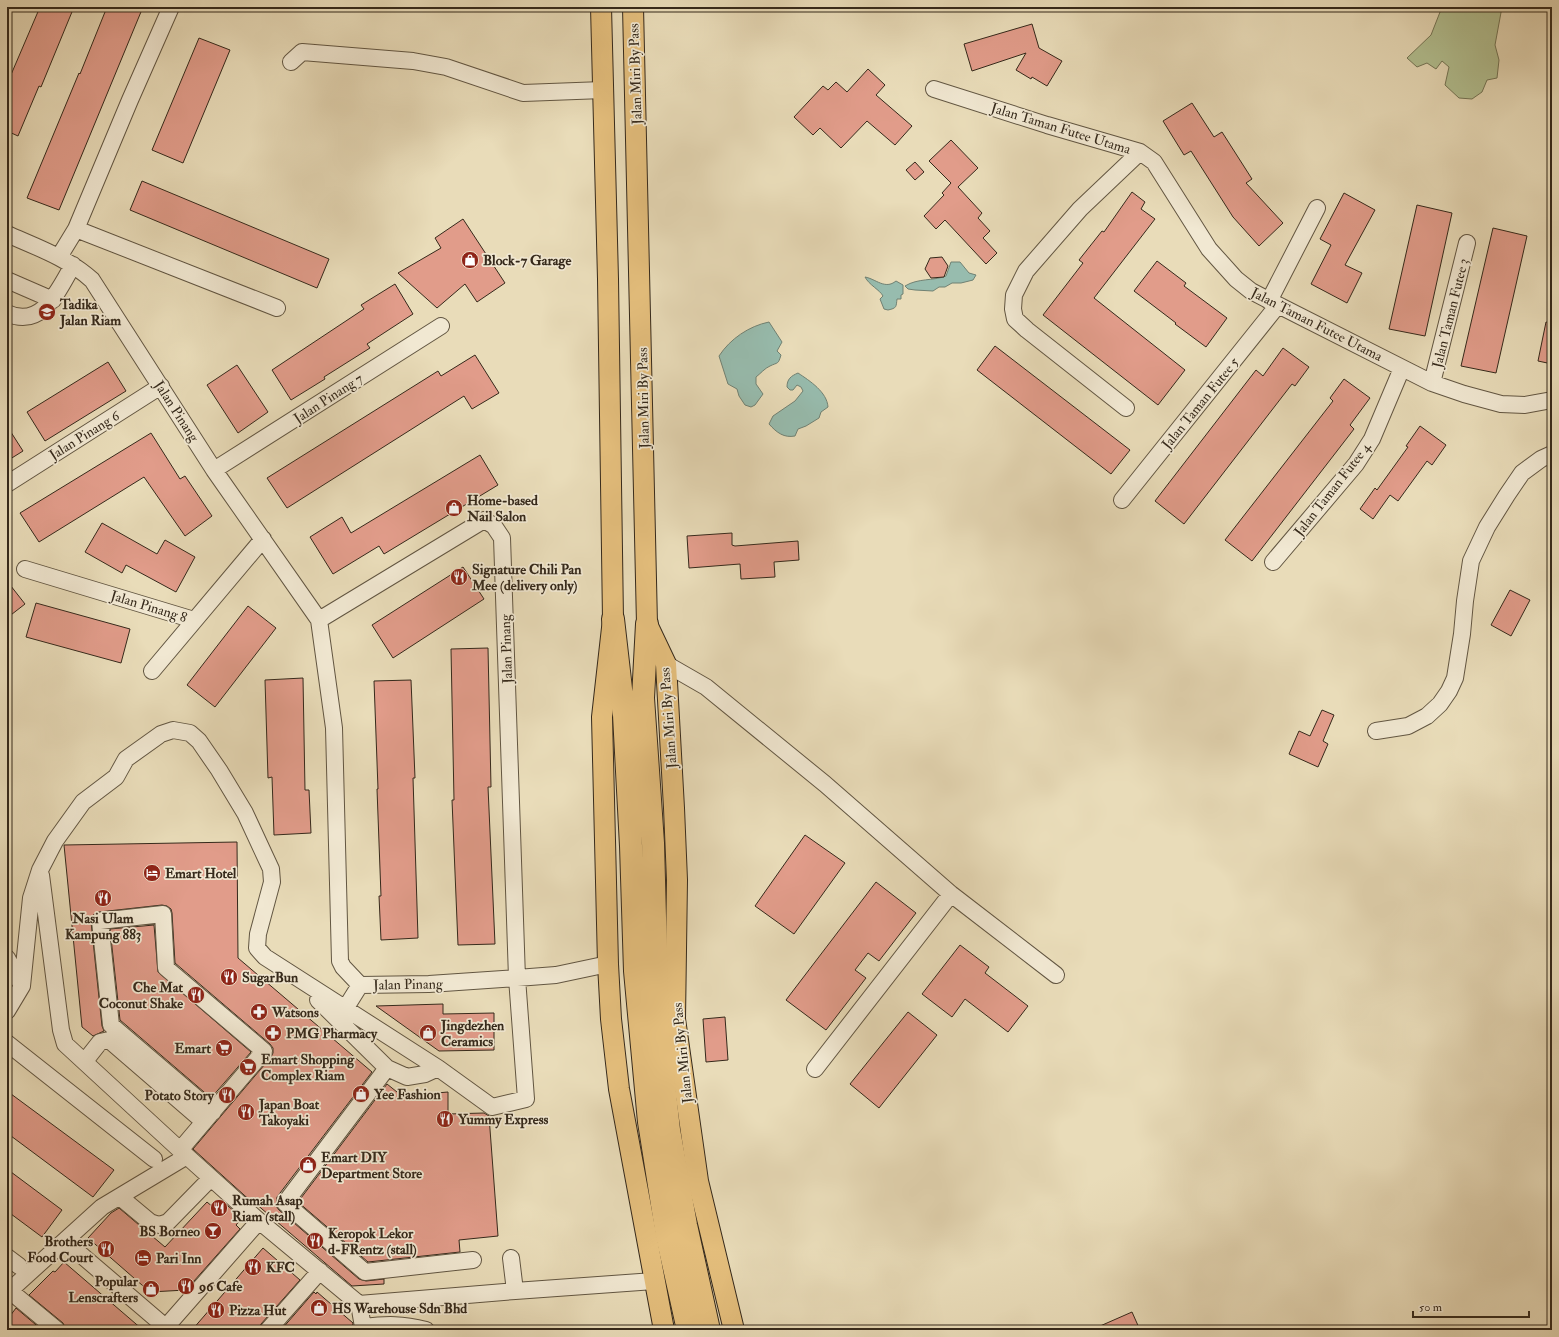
<svg xmlns="http://www.w3.org/2000/svg" width="1559" height="1337" font-family="'IM FELL Double Pica',serif">
  <rect width="100%" height="100%" fill="#e9dcb9"/>
  <filter id="stains"><feTurbulence type="fractalNoise" baseFrequency=".005" numOctaves="4"/><feColorMatrix values="0 0 0 0 .2 0 0 0 0 .09 0 0 0 0 .02 0 0 0 .5 -.17"/></filter>
  <radialGradient id="worn" r=".72"><stop offset=".6" stop-color="#630" stop-opacity="0"/><stop offset="1" stop-color="#630" stop-opacity=".3"/></radialGradient>
  <!-- green -->
  <path fill="#b3c192" stroke="#747556" d="M1442 7H1502L1495 45 1499 60 1497 78 1487 80 1482 92 1472 99 1459 98 1445 85 1449 67 1442 61 1436 69 1427 63 1417 67 1407 58 1431 35Z"/>
  <!-- water -->
  <path fill="#97bcae" stroke="#708173" d="M951 262H960L969 273 976 275 973 280 961 283H952L945 287H939L933 291 915 290 908 289 905 286C918 278 933 281 946 276Z
    M865 277C876 279 885 290 896 281L903 285V294L901 295V299H897C896 307 897 308 888 310L884 309 880 299 883 296C880 290 869 285 865 277Z
    M769 322 782 342 777 351 781 355C778 365 778 362 770 366 765 368 760 374 756 377V384L763 394 755 405 751 407 745 405 739 396 737 389 728 384 719 356C730 339 749 326 769 322Z
    M798 373C810 381 827 392 828 407L821 412 819 418 806 426 798 429 795 436C784 438 777 433 769 424L773 416 795 401 803 391 801 387 797 385 793 390H790L787 387C787 379 791 376 798 373Z"/>
  <!-- building -->
  <path fill="#e19c8a" stroke="#35291b" d="M40 7H74L41 87 39 86 18 136 7 131V84Z
    M107 7H143L59 210 27 198 79 73 80 74Z
    M1032 24 1039 48 1062 61 1047 86 1032 77 1031 79 1016 70 1026 53 972 71 964 44Z
    M199 38 230 50 183 163 152 150Z
    M868 69 885 85 876 95 912 126 895 145 867 121 841 148 820 128 813 135 794 117 823 86 828 90 836 82 847 92Z
    M1192 103 1214 137 1222 132 1252 179 1246 183 1283 223 1259 246 1233 217 1191 151 1184 155 1163 121Z
    M951 140 978 168 958 187 982 213 978 218 990 231 983 238 997 253 986 264 945 220 936 229 924 216 944 195 942 193 951 183 929 161Z
    M915 162 924 172 915 180 906 170Z
    M142 181 329 259 317 288 130 210Z
    M1132 192 1145 202 1141 209 1155 219 1094 298 1185 370 1158 405 1043 315 1083 263 1079 260 1102 231 1104 232Z
    M1344 193 1375 210 1345 265 1362 273 1347 303 1311 284 1331 245 1320 239Z
    M1417 205 1452 213 1425 336 1389 329Z
    M463 219 505 283 477 302 465 284 437 308 398 273 441 248 435 238Z
    M1493 228 1527 236 1496 373 1461 366Z
    M942 257 948 266 944 277 931 278 925 269 930 258Z
    M1157 261 1186 283 1184 286 1227 318 1206 347 1175 324 1176 323 1134 291Z
    M395 284 413 314 367 344 370 348 324 377 325 379 291 400 272 370 364 309 361 305Z
    M1546 322 1552 323V364L1538 361Z
    M995 346 1130 450 1111 474 977 370Z
    M1283 348 1309 367 1295 386 1292 384 1184 524 1155 501 1256 370 1263 376Z
    M475 355 499 393 472 409 464 396 287 508 267 478 438 371 441 376Z
    M108 362 126 391 45 441 27 412Z
    M237 365 268 412 238 433 207 385Z
    M1344 379 1370 398 1350 425 1354 429 1252 561 1225 540 1333 401 1330 398Z
    M7 426 23 451 7 461Z
    M1420 426 1446 445 1432 465 1427 461 1398 501 1390 495 1373 519 1360 509 1375 488 1377 490 1408 447 1406 446Z
    M151 433 180 479 185 476 212 516 185 536 144 477 39 542 20 513Z
    M480 455 498 485 384 554 379 546 333 574 310 537 342 517 351 533Z
    M102 523 157 554 165 540 195 557 176 592 126 565 122 573 85 552Z
    M732 533V545L735 546 798 541 799 560 774 562 775 577 741 579 740 564 689 568 687 536Z
    M463 567 484 599 393 658 372 625Z
    M7 581 25 604 7 618Z
    M1510 590 1530 600 1511 636 1491 625Z
    M36 603 130 629 121 663 26 637Z
    M248 606 276 628 215 707 187 685Z
    M488 648 491 787H488L495 944 458 945 452 800H454L451 649Z
    M303 678 305 790H309L311 833 274 835 272 777 268 778 265 680Z
    M411 680 415 778H413L418 938 381 940 379 896H381L377 789H378L374 681Z
    M1322 710 1334 715 1323 741 1328 744 1318 767 1289 754 1299 731 1310 736Z
    M805 835 845 863 794 934 755 906Z
    M237 842 238 958 372 1072 277 1197 276 1206 279 1210 359 1279 366 1281 384 1279V1284L352 1286 255 1203 254 1204 193 1149 271 1057 273 1053V1048L270 1044 175 963 172 913 171 909 167 906 162 905 99 912 95 913 92 917 91 922 102 1026 104 1031 93 1036 82 1027 64 845Z
    M876 882 916 913 879 961 868 953 855 970 866 978 826 1030 786 1000Z
    M154 925 158 972 251 1052 211 1098 120 1020 110 929Z
    M960 945 989 967 985 973 1028 1006 1008 1032 965 999 952 1017 922 994Z
    M443 1004V1014L494 1013V1050L439 1051 376 1006Z
    M908 1012 937 1035 879 1108 850 1084Z
    M725 1017 728 1060 706 1062 703 1019Z
    M387 1084 402 1096 448 1092V1114L484 1113 489 1116 498 1236 459 1240 460 1252 368 1262 298 1202Z
    M7 1091 114 1170 93 1197 7 1133Z
    M7 1169 62 1210 42 1237 7 1211Z
    M221 1200 242 1218 236 1225 240 1229 186 1290 150 1292 88 1238 111 1213 119 1208 165 1247 207 1202 214 1208Z
    M263 1248 300 1280 261 1324 259 1330H192Z
    M64 1262 143 1330H66L63 1323 29 1295 53 1271 55 1272Z
    M314 1292 316 1294 317 1292 353 1323 352 1330H281Z
    M16 1308 42 1330H7V1320Z
    M1132 1312 1140 1330H1091Z"/>
  <g fill="none" stroke-linecap="round" stroke-linejoin="round">
    <defs>
      <path id="minor" d="M171 7 130 100 76 229 277 308
        M291 62 302 52 413 61 446 67 523 93 603 90
        M934 89 1047 125 1140 152 1154 162 1209 249 1236 279 1251 291 1278 305 1432 383 1464 394 1501 404 1525 405 1552 400
        M7 234C36 247 68 258 92 280L214 470 319 620 334 728 340 961 343 967 360 985 429 984 517 978 556 975 608 964
        M59 257 76 229
        M7 280 53 300
        M1269 301 1317 208
        M7 313C42 330 59 289 73 265
        M1432 383 1467 243
        M1126 408 1027 330 1015 319 1013 309 1014 295 1026 271 1080 209 1140 152
        M214 470 441 326
        M7 484 161 386
        M1122 500 1278 305
        M1273 562 1356 464 1372 439 1402 368
        M25 569 194 620
        M666 664 706 687 825 784 951 894 1056 975
        M152 671 263 539
        M1376 731 1408 726 1427 716 1440 704 1449 691 1455 678 1462 634 1465 601 1471 561 1487 527 1507 495 1522 473 1541 459 1552 454
        M41 875 61 1030 65 1044 180 1150 259 1221 359 1304 363 1327 361 1330
        M7 958 22 986
        M318 1000 387 1068 407 1077 425 1074 438 1068
        M345 1009 360 985
        M7 1011 22 986 31 898 40 870 55 841 83 802 116 777 126 759 161 734 173 730 190 733 199 741 219 770 245 813 271 869 272 882 258 934 257 948 265 957 438 1068 492 1107 526 1099 517 978 502 538 494 526 484 520 319 620
        M7 1043 154 1159
        M85 1061 100 1042 109 1040 204 1122
        M387 1068 285 1203 365 1272 473 1260
        M815 1069 951 894
        M180 1150 264 1051 166 968 163 914 100 921 111 1025 213 1112
        M120 1197 150 1222 159 1225 168 1222 211 1178
        M65 1241 169 1330
        M7 1257 19 1266
        M511 1258 515 1291
        M10 1291 57 1330
        M7 1293 102 1207 187 1156
        M359 1304 515 1291 654 1281
        M166 1327 259 1221
        M363 1327C388 1324 402 1324 426 1330
        M268 1330 320 1271"/>
      <path id="major" d="M601 7 608 279 613 619 602 717 608 964 611 1019 619 1089 664 1330
        M633 7 647 624 666 664 674 808 677 880 675 1019 698 1181 734 1330"/>
      <path id="highway" d="M613 619 624 715 631 846 635 971 649 1122 667 1236 688 1330
        M647 624 643 698 653 843 658 1029 669 1130 686 1225 709 1330"/>
    </defs>
    <!-- minor casing -->
    <use href="#minor" stroke="#625642" stroke-width="18"/>
    <!-- major casing -->
    <use href="#major" stroke="#35291b" stroke-width="22"/>
    <!-- highway casing -->
    <use href="#highway" stroke="#35291b" stroke-width="24"/>
    <!-- minor -->
    <use href="#minor" stroke="#f1e8d2" stroke-width="16"/>
    <!-- major -->
    <use href="#major" stroke="#e4be7c" stroke-width="20"/>
    <!-- highway -->
    <use href="#highway" stroke="#e4be7c" stroke-width="22"/>
  </g>
  <!-- icons -->
  <defs>
    <symbol id="shop-disc" viewBox="-11 -11 22 22"><circle r="9.5" fill="#8f2418" stroke="#f1e8d2"/><path d="M-5-2.5h2.3a2.7 3.5 0 0 1 5.4 0H5L5.5 6h-11ZM-1.5-2.5h3a1.5 2.3 0 0 0-3 0Z" fill="#fff"/></symbol>
    <symbol id="school-disc" viewBox="-11 -11 22 22"><circle r="9.5" fill="#8f2418" stroke="#f1e8d2"/><path d="M0-5L7-2L0 1L-7-2ZM-4 1L0 2.5L4 1V4Q0 6-4 4Z" fill="#fff"/></symbol>
    <symbol id="restaurant-disc" viewBox="-11 -11 22 22"><circle r="9.5" fill="#8f2418" stroke="#f1e8d2"/><path d="M-5-6h1v4h1v-4h1v4h1v-4h1v5L-1.5 .5V6h-2V.5L-5-1ZM5-6V6H3V1.5H1.5Q1.5-4 5-6Z" fill="#fff"/></symbol>
    <symbol id="hotel-disc" viewBox="-11 -11 22 22"><circle r="9.5" fill="#8f2418" stroke="#f1e8d2"/><path d="M-6-4.5h1.5V1H6V5H4.5V3h-9V5H-6ZM-4 0a1.8 1.8 0 1 1 3.6 0ZM.5 0V-2.5h3Q6-2.5 6 0Z" fill="#fff"/></symbol>
    <symbol id="pharmacy-disc" viewBox="-11 -11 22 22"><circle r="9.5" fill="#8f2418" stroke="#f1e8d2"/><path d="M-2-6h4v4h4v4h-4v4h-4v-4h-4v-4h4Z" fill="#fff"/></symbol>
    <symbol id="supermarket-disc" viewBox="-11 -11 22 22"><circle r="9.5" fill="#8f2418" stroke="#f1e8d2"/><path d="M-6-5.5h2.5l.6 2H6L4.5 2H-2.5L-4.4-4H-6ZM-1.5 3.2a1.3 1.3 0 1 0 .1 0ZM3 3.2a1.3 1.3 0 1 0 .1 0Z" fill="#fff"/></symbol>
    <symbol id="bar-disc" viewBox="-11 -11 22 22"><circle r="9.5" fill="#8f2418" stroke="#f1e8d2"/><path d="M-6-5H6L.8 .8V4.5H3.5V6h-7V4.5H-.8V.8Z" fill="#fff"/></symbol>
  </defs>
  <g fill-rule="evenodd">
    <use href="#shop-disc" x="460" y="250" width="20" height="20"/>
    <use href="#school-disc" x="37" y="302" width="20" height="20"/>
    <use href="#shop-disc" x="444" y="498" width="20" height="20"/>
    <use href="#restaurant-disc" x="449" y="567" width="20" height="20"/>
    <use href="#hotel-disc" x="142" y="863" width="20" height="20"/>
    <use href="#restaurant-disc" x="93" y="888" width="20" height="20"/>
    <use href="#restaurant-disc" x="219" y="967" width="20" height="20"/>
    <use href="#restaurant-disc" x="186" y="985" width="20" height="20"/>
    <use href="#pharmacy-disc" x="249" y="1002" width="20" height="20"/>
    <use href="#pharmacy-disc" x="263" y="1023" width="20" height="20"/>
    <use href="#shop-disc" x="418" y="1023" width="20" height="20"/>
    <use href="#supermarket-disc" x="214" y="1038" width="20" height="20"/>
    <use href="#supermarket-disc" x="238" y="1057" width="20" height="20"/>
    <use href="#shop-disc" x="351" y="1084" width="20" height="20"/>
    <use href="#restaurant-disc" x="217" y="1085" width="20" height="20"/>
    <use href="#restaurant-disc" x="236" y="1102" width="20" height="20"/>
    <use href="#restaurant-disc" x="435" y="1109" width="20" height="20"/>
    <use href="#shop-disc" x="298" y="1155" width="20" height="20"/>
    <use href="#restaurant-disc" x="209" y="1198" width="20" height="20"/>
    <use href="#bar-disc" x="203" y="1221" width="20" height="20"/>
    <use href="#restaurant-disc" x="305" y="1231" width="20" height="20"/>
    <use href="#restaurant-disc" x="96" y="1239" width="20" height="20"/>
    <use href="#hotel-disc" x="133" y="1248" width="20" height="20"/>
    <use href="#restaurant-disc" x="243" y="1257" width="20" height="20"/>
    <use href="#restaurant-disc" x="176" y="1276" width="20" height="20"/>
    <use href="#shop-disc" x="141" y="1279" width="20" height="20"/>
    <use href="#shop-disc" x="309" y="1298" width="20" height="20"/>
    <use href="#restaurant-disc" x="206" y="1300" width="20" height="20"/>
  </g>
  <g text-anchor="middle" stroke-width="3.5" stroke-linejoin="round" paint-order="stroke">
    <!-- street labels -->
    <g font-size="14" fill="#35291b" stroke="#f1e8d2">
      <text transform="translate(635 74) rotate(-92)" y="5">Jalan Miri By Pass</text>
      <text transform="translate(1061 128) rotate(17)" y="5">Jalan Taman Futee Utama</text>
      <text transform="translate(1450 313) rotate(-76)" y="5">Jalan Taman Futee 3</text>
      <text transform="translate(1317 324) rotate(27)" y="5">Jalan Taman Futee Utama</text>
      <text transform="translate(328 398) rotate(-33)" y="5">Jalan Pinang 7</text>
      <text transform="translate(643 398) rotate(-91)" y="5">Jalan Miri By Pass</text>
      <text transform="translate(1200 403) rotate(-51)" y="5">Jalan Taman Futee 5</text>
      <text transform="translate(177 411) rotate(57)" y="5">Jalan Pinang</text>
      <text transform="translate(84 435) rotate(-32)" y="5">Jalan Pinang 6</text>
      <text transform="translate(1332 489) rotate(-52)" y="5">Jalan Taman Futee 4</text>
      <text transform="translate(149 606) rotate(17)" y="5">Jalan Pinang 8</text>
      <text transform="translate(506 649) rotate(-92)" y="5">Jalan Pinang</text>
      <text transform="translate(668 718) rotate(-94)" y="5">Jalan Miri By Pass</text>
      <text transform="translate(408 984) rotate(-1)" y="5">Jalan Pinang</text>
      <text transform="translate(682 1053) rotate(-96)" y="5">Jalan Miri By Pass</text>
    </g>
    <!-- poi labels -->
    <g font-size="14" font-weight="bold" fill="#35291b" stroke="#f1e8d2" text-anchor="start">
      <text x="483" y="265">Block-7 Garage</text>
      <text x="60" y="309">Tadika<tspan x="60" dy="16">Jalan Riam</tspan></text>
      <text x="467" y="505">Home-based<tspan x="467" dy="16">Nail Salon</tspan></text>
      <text x="472" y="574">Signature Chili Pan<tspan x="472" dy="16">Mee (delivery only)</tspan></text>
      <text x="165" y="878">Emart Hotel</text>
      <text x="103" y="923" text-anchor="middle">Nasi Ulam<tspan x="103" dy="16">Kampung 883</tspan></text>
      <text x="242" y="982">SugarBun</text>
      <text x="183" y="992" text-anchor="end">Che Mat<tspan x="183" dy="16">Coconut Shake</tspan></text>
      <text x="272" y="1017">Watsons</text>
      <text x="441" y="1030">Jingdezhen<tspan x="441" dy="16">Ceramics</tspan></text>
      <text x="286" y="1038">PMG Pharmacy</text>
      <text x="211" y="1053" text-anchor="end">Emart</text>
      <text x="261" y="1064">Emart Shopping<tspan x="261" dy="16">Complex Riam</tspan></text>
      <text x="374" y="1099">Yee Fashion</text>
      <text x="214" y="1100" text-anchor="end">Potato Story</text>
      <text x="259" y="1109">Japan Boat<tspan x="259" dy="16">Takoyaki</tspan></text>
      <text x="458" y="1124">Yummy Express</text>
      <text x="321" y="1162">Emart DIY<tspan x="321" dy="16">Department Store</tspan></text>
      <text x="232" y="1205">Rumah Asap<tspan x="232" dy="16">Riam (stall)</tspan></text>
      <text x="200" y="1236" text-anchor="end">BS Borneo</text>
      <text x="328" y="1238">Keropok Lekor<tspan x="328" dy="16">d-FRentz (stall)</tspan></text>
      <text x="93" y="1246" text-anchor="end">Brothers<tspan x="93" dy="16">Food Court</tspan></text>
      <text x="156" y="1263">Pari Inn</text>
      <text x="266" y="1272">KFC</text>
      <text x="138" y="1286" text-anchor="end">Popular<tspan x="138" dy="16">Lenscrafters</tspan></text>
      <text x="199" y="1291">96 Cafe</text>
      <text x="332" y="1313">HS Warehouse Sdn Bhd</text>
      <text x="229" y="1315">Pizza Hut</text>
    </g>
  </g>
  <!-- margin -->
  <rect width="1559" height="1337" fill="none" stroke="#e9dcb9" stroke-width="24"/>
  <rect x="8" y="8" width="1543" height="1321" fill="none" stroke="#35291b" stroke-width="2"/>
  <rect x="12" y="12" width="1535" height="1313" fill="none" stroke="#35291b"/>
  <!-- scale -->
  <path d="M1413 1311v6h116v-6" fill="none" stroke="#35291b" stroke-width="2"/>
  <text x="1419" y="1311" font-size="12" fill="#35291b" stroke="#f1e8d2" stroke-width="3" paint-order="stroke">50 m</text>
  <rect width="100%" height="100%" filter="url(#stains)"/>
  <rect width="100%" height="100%" fill="url(#worn)"/>
</svg>
